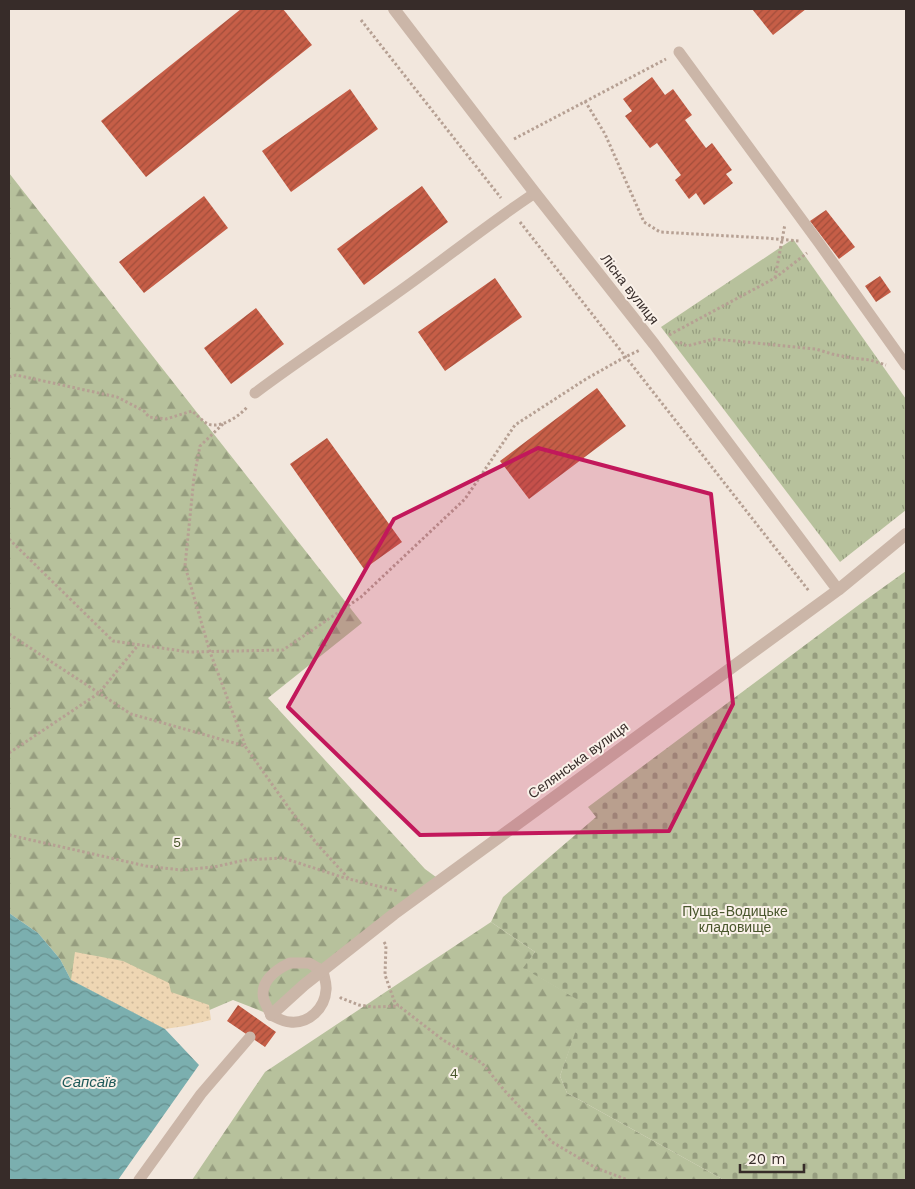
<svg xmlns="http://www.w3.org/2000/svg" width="915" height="1189" font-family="'Work Sans',sans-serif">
  <defs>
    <pattern id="forest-firs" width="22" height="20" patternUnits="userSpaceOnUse" patternTransform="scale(1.25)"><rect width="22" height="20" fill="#b7c19c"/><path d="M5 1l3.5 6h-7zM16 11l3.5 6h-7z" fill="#969d7f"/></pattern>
    <pattern id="sand-dots" width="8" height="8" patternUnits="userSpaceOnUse" patternTransform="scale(1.25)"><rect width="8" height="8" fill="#eed6b3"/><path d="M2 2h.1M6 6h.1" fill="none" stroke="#cdb89a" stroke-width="1.8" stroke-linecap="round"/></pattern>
    <pattern id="cemetery-stones" width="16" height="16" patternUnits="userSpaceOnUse" patternTransform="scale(1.25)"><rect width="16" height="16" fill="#b7c19c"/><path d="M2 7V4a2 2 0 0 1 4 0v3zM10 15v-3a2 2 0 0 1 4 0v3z" fill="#969d7f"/></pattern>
    <pattern id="park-tufts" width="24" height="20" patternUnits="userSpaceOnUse" patternTransform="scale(1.25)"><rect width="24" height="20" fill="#b7c19c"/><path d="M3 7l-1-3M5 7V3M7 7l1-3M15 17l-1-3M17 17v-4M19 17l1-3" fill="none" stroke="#969d7f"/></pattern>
    <pattern id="water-waves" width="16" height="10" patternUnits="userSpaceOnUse" patternTransform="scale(1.25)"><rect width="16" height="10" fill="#7bafaf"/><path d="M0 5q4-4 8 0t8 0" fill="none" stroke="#668f8e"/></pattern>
    <pattern id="building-hatch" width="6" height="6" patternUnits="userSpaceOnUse" patternTransform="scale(1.25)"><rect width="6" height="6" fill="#c65e47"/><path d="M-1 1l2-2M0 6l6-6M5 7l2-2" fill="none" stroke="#a24e3b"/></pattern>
  </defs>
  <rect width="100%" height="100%" fill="#f2e7dd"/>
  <!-- forest -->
  <path fill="url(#forest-firs)" d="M9 173 362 623 268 698 425 869 440 880 271 1015 233 1000 165 1029 71 980 60 959 38 933 9 913Z
    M491 922 535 952 524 968 586 1004 560 1076 567 1093 724 1180H192L265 1072Z"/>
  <!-- sand -->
  <path fill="url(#sand-dots)" d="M75 952 123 961 169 983 171 992 209 1005 211 1020 185 1026 165 1029 71 980Z"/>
  <!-- cemetery -->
  <path fill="url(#cemetery-stones)" d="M906 571V1180H724L567 1093 560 1076 585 1004 523 968 535 952 491 922 503 897 596 817 588 807 860 604Z"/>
  <!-- park -->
  <path fill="url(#park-tufts)" d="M793 239 906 399V510L840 562 661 327Z"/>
  <!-- water -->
  <path fill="url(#water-waves)" d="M9 913 38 933 60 959 71 980 165 1029 199 1065 118 1180H9Z"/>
  <!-- building -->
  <path fill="url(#building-hatch)" d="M241 9H283L312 45 146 177 101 121Z
    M752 9H806L773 35Z
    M652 77 665 95 673 89 692 115 685 120 706 148 712 143 732 170 726 174 733 183 704 205 696 193 689 199 675 180 681 175 657 143 650 148 625 116 632 111 623 99Z
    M350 89 378 129 291 192 262 151Z
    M422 186 448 222 364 285 337 249Z
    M204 196 228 228 144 293 119 262Z
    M826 210 855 247 839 259 810 221Z
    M880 276 891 292 876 302 865 286Z
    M495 278 522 317 445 371 418 332Z
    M256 308 284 344 231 384 204 348Z
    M597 388 626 426 529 499 500 461Z
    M327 438 402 542 364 569 290 464Z
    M238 1005 276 1032 265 1047 227 1021Z"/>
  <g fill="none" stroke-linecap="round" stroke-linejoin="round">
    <!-- path -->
    <path stroke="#b6a093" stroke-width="3" stroke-dasharray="2.5 2.5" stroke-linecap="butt" d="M361 20 501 198
      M585 101 605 134 644 222 660 232 765 238 799 241
      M514 139 666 59
      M520 222 809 591
      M775 278 785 224
      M669 335 775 278 807 253
      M675 343 679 342 687 346 714 339 816 349 832 354 851 358 870 360 886 365
      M9 377 16 375 117 397 144 411 149 417 166 419 192 411C197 415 202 421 208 424 220 429 240 416 247 407
      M223 424 200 446 194 477 185 566 210 652 245 745
      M9 539 113 641 189 652 283 650 361 597 465 499 515 425 586 379 625 357 640 350
      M9 634 131 714 245 746 291 811 318 845 349 879 398 891
      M9 753 99 693 139 644
      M9 835 146 866 181 870 214 867 245 860 283 858 348 879
      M384 942 386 945 385 975 395 1003 443 1040 482 1063 504 1090 552 1142 596 1168 628 1180
      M340 997 341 998 359 1005 374 1007 399 1006"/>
    <!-- lane -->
    <path stroke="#cbb6a8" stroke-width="11" d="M679 52 819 243 906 365
      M255 393C299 360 345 330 390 298 439 264 485 226 535 193
      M290 963H309L323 971C324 977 327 984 326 990 325 1008 309 1024 290 1022 284 1022 277 1018 271 1015 269 1011 266 1005 264 1000 259 982 275 970 290 963Z
      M139 1180 201 1094 250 1037"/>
    <!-- street -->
    <path stroke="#cbb6a8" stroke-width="12" d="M394 9 535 193 654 344 838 590
      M271 1015 304 985 394 914 838 590 906 534"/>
  </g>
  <!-- marked area -->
  <path fill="#c2185b" fill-opacity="0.2" stroke="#c2185b" stroke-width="4" stroke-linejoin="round" d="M538 448 711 494 733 704 669 831 420 835 288 707 394 519Z"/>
  <g text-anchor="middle" stroke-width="4" stroke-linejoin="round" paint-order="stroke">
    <!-- street labels -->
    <g font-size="14" fill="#372c29" stroke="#faf1e9">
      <text transform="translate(630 289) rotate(52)" y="5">Лісна вулиця</text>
      <text transform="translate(578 760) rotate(-36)" y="5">Селянська вулиця</text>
    </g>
    <!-- park labels -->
    <g font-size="14" fill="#49562c" stroke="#faf1e9">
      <text x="177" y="847">5</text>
      <text x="735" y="916">Пуща-Водицьке<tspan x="735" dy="16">кладовище</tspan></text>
      <text x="454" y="1078">4</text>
    </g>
    <!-- water labels -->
    <g font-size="15" font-style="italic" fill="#1e5959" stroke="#faf1e9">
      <text x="89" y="1087">Сапсаїв</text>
    </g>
  </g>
  <!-- border -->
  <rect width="915" height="1189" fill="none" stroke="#372c29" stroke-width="20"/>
  <!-- scale -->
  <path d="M740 1164v8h64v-8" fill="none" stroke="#372c29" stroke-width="2.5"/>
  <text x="748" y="1164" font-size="15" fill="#372c29" stroke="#faf1e9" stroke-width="4" paint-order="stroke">20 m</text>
</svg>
